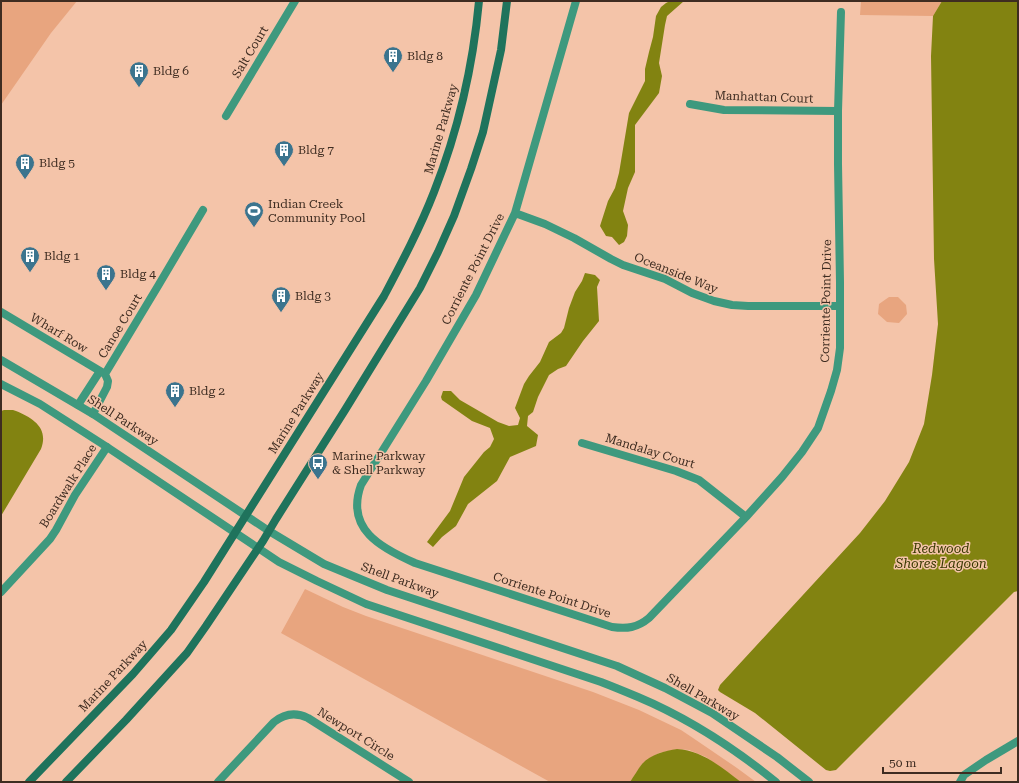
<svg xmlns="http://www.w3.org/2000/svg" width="1019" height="783" font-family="'Roboto Serif',serif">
  <rect width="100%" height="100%" fill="#f4c4a9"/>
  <!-- green -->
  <path fill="#e8a57f" d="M1 1H77L51 33 1 105Z
    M861 1H942L933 16 860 15Z
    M889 297H898L906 305 907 314 899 323 887 322 878 314 879 304Z
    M305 589 343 607 366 616 593 692 639 710 681 730 693 738 737 768 756 782H741L706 757 689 750 678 749 659 753 642 764 630 782H550L281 633Z"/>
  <!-- water -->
  <path fill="#828311" d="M670 1H684L667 16 665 25 659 63 662 76 659 93 635 125V172L628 188 623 211 628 225 627 236 624 242 619 245 612 237 606 236 600 226 608 201 615 188 619 173 629 113 645 81V69L649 52 653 37 656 16 661 7 666 3Z
    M942 1H1018V591L1014 592 836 770 830 771 826 770 755 713 720 692 718 690 720 685 860 533 885 501 909 462 924 424 932 375 938 324 934 259 931 56 933 16Z
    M585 273 595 275 600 280 597 287 599 321 583 341 566 366 558 369 549 375 538 397 533 412 528 416 527 426 538 435 536 446 510 457 497 481 468 504 456 526 442 537 433 547 427 542 450 511 464 477 484 452 490 447 494 439 490 428 472 421 442 400 441 397 443 391H451L460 400 498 422 509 426 518 425 520 418 515 408 524 384 529 376 540 362 549 342 561 333 564 328 569 308 575 292 582 281Z
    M4 410H13L16 411C33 418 49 428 41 449L1 516V411Z
    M677 749C702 750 722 768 741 782H630C634 776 638 769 642 764 651 754 665 751 677 749Z"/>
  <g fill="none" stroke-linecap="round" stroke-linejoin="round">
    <!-- minor -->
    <path stroke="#3e997e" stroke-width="8" d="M576 1 515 213 476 295 426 381 361 485C345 529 381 548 415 563L612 627C627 629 637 628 649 618L746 517 782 477 802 452 818 428 831 391 837 370 840 348V282L838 164V111L841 12
      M690 104 724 110 838 111
      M226 116 295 1
      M515 213 545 224 574 238 611 259 623 265 665 279 692 293 714 301 732 305 748 306H840
      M1 312 105 374
      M105 374 158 286 203 210
      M78 405 100 371
      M93 414 107 387 108 381 105 374
      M582 443 676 471 699 480 746 517
      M1 592 50 539 56 530 75 495 107 447
      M218 782 274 722C284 714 296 712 308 718L409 782
      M960 782 964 775 986 760 1018 741"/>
    <!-- tertiary -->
    <path stroke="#3e997e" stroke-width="8" d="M1 360 93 414 269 531 324 564 387 590 617 666 665 688 712 713 777 757 809 782
      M1 384 40 404 107 447 279 562 317 581 366 604 601 682C614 687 626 692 638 697 688 718 734 748 776 782"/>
    <!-- secondary -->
    <path stroke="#1f735c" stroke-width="8" d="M29 782 133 674 171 630 204 582 384 296C402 262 420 228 434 192 458 131 473 66 479 1
      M66 782 126 720 187 653 206 626 263 541 276 519 345 410 420 288 438 252 454 216 471 169 483 132 501 50 507 1"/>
  </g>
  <!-- icons -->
  <defs>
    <symbol id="building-pin" viewBox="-11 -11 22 30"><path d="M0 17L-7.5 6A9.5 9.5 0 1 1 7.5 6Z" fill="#3b748e" stroke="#f4c4a9"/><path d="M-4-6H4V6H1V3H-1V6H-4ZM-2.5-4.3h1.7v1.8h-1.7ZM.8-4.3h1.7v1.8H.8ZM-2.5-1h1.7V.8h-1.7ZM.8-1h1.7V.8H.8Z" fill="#fff"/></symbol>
    <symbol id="stadium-pin" viewBox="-11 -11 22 30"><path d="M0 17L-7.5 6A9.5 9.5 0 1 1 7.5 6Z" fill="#3b748e" stroke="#f4c4a9"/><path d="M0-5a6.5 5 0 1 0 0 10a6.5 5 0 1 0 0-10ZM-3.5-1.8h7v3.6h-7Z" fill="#fff"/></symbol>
    <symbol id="bus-pin" viewBox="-11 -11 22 30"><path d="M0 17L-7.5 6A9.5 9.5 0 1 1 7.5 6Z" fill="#3b748e" stroke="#f4c4a9"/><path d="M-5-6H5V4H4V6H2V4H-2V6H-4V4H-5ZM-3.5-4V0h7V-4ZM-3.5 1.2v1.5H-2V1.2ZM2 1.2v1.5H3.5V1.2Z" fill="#fff"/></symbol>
  </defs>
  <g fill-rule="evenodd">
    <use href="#building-pin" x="382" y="45" width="22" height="30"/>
    <use href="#building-pin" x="128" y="60" width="22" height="30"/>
    <use href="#building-pin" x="273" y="139" width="22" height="30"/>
    <use href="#building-pin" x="14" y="152" width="22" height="30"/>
    <use href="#stadium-pin" x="243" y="200" width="22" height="30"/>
    <use href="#building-pin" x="19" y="245" width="22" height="30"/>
    <use href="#building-pin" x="95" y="263" width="22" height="30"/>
    <use href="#building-pin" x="270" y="285" width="22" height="30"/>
    <use href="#building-pin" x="164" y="380" width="22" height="30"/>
    <use href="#bus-pin" x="307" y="452" width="22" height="30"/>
  </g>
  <g text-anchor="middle" stroke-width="3" stroke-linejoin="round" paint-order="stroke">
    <!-- street labels -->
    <g font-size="12" fill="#3e2c21" stroke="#f4c4a9">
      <text transform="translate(250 52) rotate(-59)" y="4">Salt Court</text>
      <text transform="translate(764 97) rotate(2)" y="4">Manhattan Court</text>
      <text transform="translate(441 129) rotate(-74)" y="4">Marine Parkway</text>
      <text transform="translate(473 269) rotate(-63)" y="4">Corriente Point Drive</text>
      <text transform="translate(676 273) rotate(22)" y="4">Oceanside Way</text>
      <text transform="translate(826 301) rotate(-89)" y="4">Corriente Point Drive</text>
      <text transform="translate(120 326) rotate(-59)" y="4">Canoe Court</text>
      <text transform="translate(59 333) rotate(31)" y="4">Wharf Row</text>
      <text transform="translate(296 413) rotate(-58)" y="4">Marine Parkway</text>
      <text transform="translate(123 420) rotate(33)" y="4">Shell Parkway</text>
      <text transform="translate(650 451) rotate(17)" y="4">Mandalay Court</text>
      <text transform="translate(68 486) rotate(-58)" y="4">Boardwalk Place</text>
      <text transform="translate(400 580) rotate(20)" y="4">Shell Parkway</text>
      <text transform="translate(552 595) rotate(18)" y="4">Corriente Point Drive</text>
      <text transform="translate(113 676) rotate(-47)" y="4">Marine Parkway</text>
      <text transform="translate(703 697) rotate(30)" y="4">Shell Parkway</text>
      <text transform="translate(356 734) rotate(32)" y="4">Newport Circle</text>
    </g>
    <!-- poi labels -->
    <g font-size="12" fill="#3e2c21" stroke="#f4c4a9" text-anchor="start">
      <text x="407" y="60">Bldg 8</text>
      <text x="153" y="75">Bldg 6</text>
      <text x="298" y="154">Bldg 7</text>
      <text x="39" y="167">Bldg 5</text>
      <text x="268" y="208">Indian Creek<tspan x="268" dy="14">Community Pool</tspan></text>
      <text x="44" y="260">Bldg 1</text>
      <text x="120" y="278">Bldg 4</text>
      <text x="295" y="300">Bldg 3</text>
      <text x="189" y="395">Bldg 2</text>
      <text x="332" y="460">Marine Parkway<tspan x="332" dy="14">&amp; Shell Parkway</tspan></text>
    </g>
    <!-- water labels -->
    <g font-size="13" font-style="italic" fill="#393900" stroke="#f4c4a9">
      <text x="941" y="553">Redwood<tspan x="941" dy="15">Shores Lagoon</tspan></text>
    </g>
  </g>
  <!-- border -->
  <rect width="1019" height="783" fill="none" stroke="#3e2c21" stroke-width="4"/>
  <!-- scale -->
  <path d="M883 767v6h118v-6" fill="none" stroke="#3e2c21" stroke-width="2"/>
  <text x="889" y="767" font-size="12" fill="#3e2c21" stroke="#f4c4a9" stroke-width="3" paint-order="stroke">50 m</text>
</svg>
